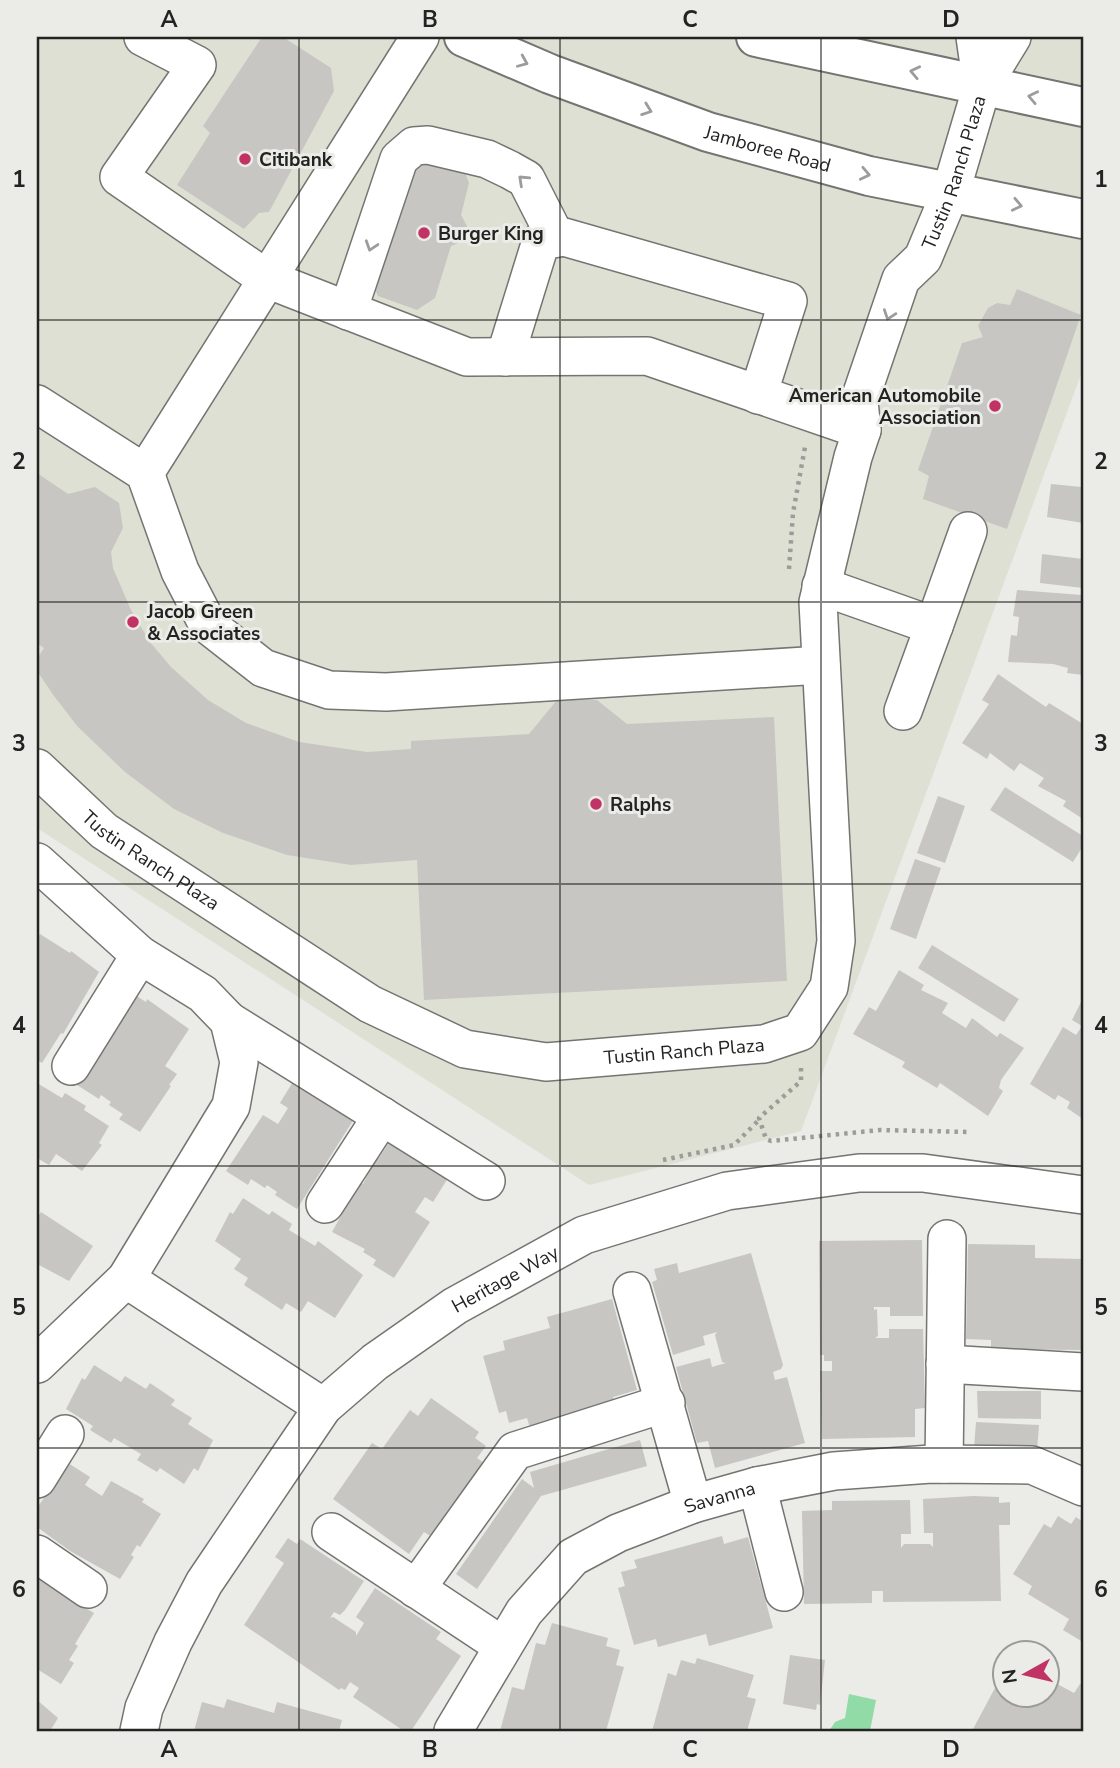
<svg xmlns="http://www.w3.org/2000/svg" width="1120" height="1768" font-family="'Nunito Sans',sans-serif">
  <rect width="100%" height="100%" fill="#ebebe7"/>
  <!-- built -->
  <path fill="#dfe0d4" d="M37 37H1083V369L801 1131 589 1185 37 828Z"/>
  <!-- water -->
  <path fill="#91dba7" d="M849 1694 876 1700 870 1731H829L835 1722 845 1718Z"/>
  <!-- building -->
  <path fill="#c8c6c2" d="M262 37H283L331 68 334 91 269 212 259 213 244 229 177 185 210 133 203 126Z
    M461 162 469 183 461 215 467 226 463 241 451 246 435 298 417 310 378 296 370 278 402 164Z
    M1017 289 1081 315 1007 529 923 499 929 476 918 470 962 343 983 337 978 326 988 308 997 303 1010 305Z
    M37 473 68 494 95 487 119 503 123 528 111 552 113 568 131 610 150 642 171 667 208 700 246 723 299 742 367 752 411 749V741L529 734 557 700H597L627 724 774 717 787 981 424 1000 417 860 351 865 287 855 223 833 174 809 125 772 78 727 54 696 37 671V659L44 648 37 643Z
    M1051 484 1082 487 1083 523 1047 517Z
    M1042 554 1083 559V588L1040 583Z
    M1017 590 1082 595 1083 675 1067 673 1068 668 1053 664 1008 662 1011 635 1017 636 1019 617 1013 616Z
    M998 674 1046 707 1049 703 1083 724V819L1063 806 1066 801 1038 786 1044 778 1020 763 1014 771 990 753 987 759 962 743 989 704 982 700Z
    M1005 787 1083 836V846L1073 862 990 810Z
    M938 796 965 806 945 863 917 853Z
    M915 859 941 868 916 939 890 929Z
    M40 934 70 953 71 951 99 972 63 1034 61 1033 42 1063 37 1060V940Z
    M932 945 1019 999 1004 1022 918 968Z
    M899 970 924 985 921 990 948 1003 942 1013 966 1028 972 1018 997 1037 1000 1033 1024 1048 1001 1080 999 1088 1003 1091 988 1116 940 1083 937 1088 902 1067 905 1062 853 1034 869 1007 876 1011Z
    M135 995 146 1002 147 999 189 1029 165 1066 177 1074 169 1085 171 1086 140 1132 119 1119 123 1114 109 1105 111 1102 101 1095 99 1099 77 1085Z
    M1083 998V1119L1067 1108 1070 1102 1058 1095 1055 1100 1030 1084 1063 1027 1076 1035 1082 1026 1072 1020Z
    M294 1080 354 1119 297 1209 275 1195 277 1192 267 1185 265 1188 251 1179 248 1185 226 1171 263 1115 278 1124 288 1108 280 1103Z
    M37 1083 62 1098 65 1093 86 1106 84 1110 109 1126 99 1143 102 1145 82 1171 56 1154 49 1165 37 1158Z
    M390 1141 448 1178 433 1202 425 1197 415 1212 430 1222 394 1278 373 1265 376 1260 363 1252 365 1249 332 1232 360 1182 363 1184 377 1156 379 1158Z
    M243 1198 269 1215 272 1211 292 1224 289 1230 315 1246 318 1241 363 1275 335 1318 308 1301 301 1312 286 1303 282 1310 244 1285 248 1278 234 1269 241 1259 215 1241 230 1212 233 1214Z
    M41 1212 93 1246 69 1281 37 1264V1218Z
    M922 1240 923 1316H890V1307H874V1310L877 1309 878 1336 875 1338H889V1329H923L925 1408 915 1409V1437L822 1439 820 1371H832V1361H824V1355H820L819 1241Z
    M968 1244 1035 1245V1258L1083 1259 1082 1350 991 1349V1340L966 1339Z
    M751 1253 783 1365 781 1369 773 1372 775 1380 787 1377 805 1443 715 1468 708 1441 697 1443 676 1367 710 1358 712 1367 726 1363 722 1362 715 1335 717 1332 703 1336 705 1345 673 1355 652 1282 657 1280 654 1269 677 1263 679 1273Z
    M612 1299 637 1390 613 1397 615 1405 530 1428 527 1418 509 1423 506 1411 499 1413 483 1356 505 1350 503 1341 550 1328 547 1317Z
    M94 1365 121 1382 125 1376 146 1389 150 1383 175 1400 171 1405 192 1418 188 1424 213 1440 198 1471 194 1468 184 1484 160 1468 157 1472 137 1460 141 1454 114 1438 111 1443 90 1430 93 1426 66 1409 82 1378 85 1380Z
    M977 1391H1041V1419L978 1418Z
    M431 1398 479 1432 475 1438 486 1446 477 1458 484 1463 432 1537 424 1532 409 1554 333 1499 372 1443 382 1449 410 1410 418 1416Z
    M976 1422 1039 1425 1037 1451 974 1448Z
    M640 1440 647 1466 541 1496 477 1589 456 1574 522 1479 534 1488 530 1472Z
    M68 1463 90 1477 85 1485 102 1496 111 1481 144 1499 142 1502 161 1514 140 1547 137 1545 131 1555 134 1557 120 1579 70 1551 37 1527V1508Z
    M973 1496 999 1497V1503L1010 1502V1525H999L1001 1601 883 1602V1591H872V1603L804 1604 802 1511 832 1510V1501L910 1500 911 1534H901V1548L904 1544H930L933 1547V1533H924L923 1499Z
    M1058 1516 1071 1524 1076 1517 1083 1522V1642L1063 1630 1069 1619 1028 1594 1032 1586 1013 1574 1044 1524 1051 1528Z
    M722 1536 724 1544 748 1537 773 1628 709 1646 706 1634 658 1647 656 1639 634 1645 618 1588 625 1586 621 1572 637 1568 634 1560Z
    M288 1538 297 1544 300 1539 364 1581 345 1610 340 1615 334 1612 330 1618 333 1617 356 1632V1636L364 1623 356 1617 375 1588 441 1632 436 1639 461 1656 411 1731H404L353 1697 359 1688 350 1682 345 1690 341 1688 339 1690 244 1625 284 1563 275 1557Z
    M37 1576 69 1594 67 1597 94 1613 75 1644 78 1646 69 1660 74 1663 61 1684 37 1669Z
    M552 1623 608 1638 606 1646 620 1650 616 1665 624 1667 606 1731H500L512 1687 524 1690 536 1643 545 1645Z
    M790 1655 825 1660 820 1705 817 1704 816 1710 783 1704Z
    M697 1658 754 1675 747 1697 756 1699 747 1731H652L668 1673 676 1676 681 1660 695 1664Z
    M1004 1671V1694H1046V1678L1074 1693 1080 1684 1083 1686V1731H972Z
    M227 1699 274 1713 277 1702 342 1720 339 1731H194L202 1702 224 1708Z
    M37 1700 58 1718 50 1731H37Z"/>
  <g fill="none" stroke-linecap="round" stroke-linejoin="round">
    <defs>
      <g id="minor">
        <path d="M143 37 197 65 119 177 267 279 467 357 647 356 862 430"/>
        <path d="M975 37 982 86"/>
        <path d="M348 311 399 159 414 146 428 145 487 159 510 170 526 179 556 238"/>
        <path d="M505 357 541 241 564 237 788 301 758 395"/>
        <path d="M37 404 145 473 180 571 208 625 263 668 329 690 386 692 821 665"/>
        <path d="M145 473 420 37"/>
        <path d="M821 586 934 626 903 711"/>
        <path d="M934 626 968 531"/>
        <path id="s1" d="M37 768 104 831 370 1004 465 1049 546 1062 764 1044 800 1032 829 987 836 941 818 602 853 457 862 430 859 402 901 279 923 258 951 191 982 86 1012 37"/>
        <path d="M37 862 140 955 203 994 229 1021 239 1062 231 1106 126 1279 37 1364"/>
        <path d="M229 1021 486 1181"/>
        <path d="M71 1066 140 955"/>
        <path d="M325 1204 382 1116"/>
        <path d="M126 1279 323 1407"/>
        <path d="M632 1291 693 1504"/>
        <path d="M945 1364 1083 1372"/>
        <path d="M944 1464 947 1239"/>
        <path d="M37 1479 65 1434"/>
        <path d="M757 1486 784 1592"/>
        <path d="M331 1532 503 1646"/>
        <path d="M37 1554 88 1589"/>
        <path d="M416 1589 515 1451 666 1403"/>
        <path id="s2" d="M139 1731 144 1708 173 1642 204 1583 323 1407 375 1362 455 1306 584 1235 727 1191 859 1173H923L1083 1195"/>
        <path id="s3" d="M453 1731 524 1612 573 1557 618 1533 693 1504 757 1486 834 1471 931 1464 1032 1465 1083 1487"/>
      </g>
      <g id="major">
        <path id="s4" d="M464 37 550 74 708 132 869 176 1083 219"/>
        <path d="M756 37 1083 107"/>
      </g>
    </defs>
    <!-- minor casing -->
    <use href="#minor" stroke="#747571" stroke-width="40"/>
    <!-- major casing -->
    <use href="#major" stroke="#747571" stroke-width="42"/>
    <!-- path -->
    <path stroke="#9c9c99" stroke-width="4.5" stroke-dasharray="3.5 5" stroke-linecap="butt" d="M789 569 793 513 805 447
      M801 1068V1081L759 1118 766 1139 771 1141 880 1130 970 1132
      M663 1160 734 1145 758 1121"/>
    <!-- minor -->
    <use href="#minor" stroke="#fff" stroke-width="37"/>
    <!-- major -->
    <use href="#major" stroke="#fff" stroke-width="38"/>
  </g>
  <!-- one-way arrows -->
  <defs><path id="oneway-chevron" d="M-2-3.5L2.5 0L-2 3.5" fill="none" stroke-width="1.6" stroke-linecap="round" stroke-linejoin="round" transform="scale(1.75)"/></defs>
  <g stroke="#9c9c9b">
    <use href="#oneway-chevron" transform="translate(523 62) rotate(23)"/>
    <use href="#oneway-chevron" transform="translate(915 72) rotate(-168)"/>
    <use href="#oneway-chevron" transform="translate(1033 97) rotate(-168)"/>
    <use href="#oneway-chevron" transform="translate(647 110) rotate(20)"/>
    <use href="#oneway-chevron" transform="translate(865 174) rotate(12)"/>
    <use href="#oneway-chevron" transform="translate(523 180) rotate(-137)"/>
    <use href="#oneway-chevron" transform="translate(1017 205) rotate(12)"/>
    <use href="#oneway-chevron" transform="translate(371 246) rotate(108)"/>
    <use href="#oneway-chevron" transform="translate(889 315) rotate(109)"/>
  </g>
  <!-- grid -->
  <path fill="none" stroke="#232321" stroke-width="2" stroke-opacity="0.55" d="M299 37V1731M560 37V1731M821 37V1731M37 320H1083M37 602H1083M37 884H1083M37 1166H1083M37 1448H1083"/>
  <!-- markers -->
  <g fill="#c03364" stroke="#ebebe7" stroke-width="2.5">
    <circle cx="245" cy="159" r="7"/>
    <circle cx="424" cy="233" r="7"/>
    <circle cx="995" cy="406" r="7"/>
    <circle cx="133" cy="622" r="7"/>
    <circle cx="596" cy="804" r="7"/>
  </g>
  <g text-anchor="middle" stroke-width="6" stroke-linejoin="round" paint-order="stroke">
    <!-- street labels -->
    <g font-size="19" fill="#232321" stroke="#ebebe7">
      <text dy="7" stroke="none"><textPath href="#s4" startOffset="324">Jamboree Road</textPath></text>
      <text dy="7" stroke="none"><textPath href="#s1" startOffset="1750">Tustin Ranch Plaza</textPath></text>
      <text dy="7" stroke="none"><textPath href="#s1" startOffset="147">Tustin Ranch Plaza</textPath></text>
      <text dy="7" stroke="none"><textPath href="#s1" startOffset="735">Tustin Ranch Plaza</textPath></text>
      <text dy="7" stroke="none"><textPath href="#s2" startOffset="598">Heritage Way</textPath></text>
      <text dy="7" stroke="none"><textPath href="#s3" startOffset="371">Savanna</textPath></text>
    </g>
    <!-- poi labels -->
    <g font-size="19" font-weight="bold" fill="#232321" stroke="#ebebe7" text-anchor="start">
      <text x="259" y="166">Citibank</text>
      <text x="438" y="240">Burger King</text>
      <text x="981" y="402" text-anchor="end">American Automobile<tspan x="981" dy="22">Association</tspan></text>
      <text x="147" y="618">Jacob Green<tspan x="147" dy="22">&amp; Associates</tspan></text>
      <text x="610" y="811">Ralphs</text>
    </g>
  </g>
  <!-- border -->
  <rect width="1120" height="1768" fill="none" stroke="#ebebe7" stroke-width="77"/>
  <!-- north arrow -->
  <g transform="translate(1026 1674) rotate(262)"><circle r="33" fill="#ebebe7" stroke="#9b9b98" stroke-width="2"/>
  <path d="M0-5L12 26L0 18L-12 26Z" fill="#c03364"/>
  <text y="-10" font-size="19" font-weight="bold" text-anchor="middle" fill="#232321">N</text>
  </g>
  <rect x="38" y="38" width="1044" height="1692" fill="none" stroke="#232321" stroke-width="2.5"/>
  <g font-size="23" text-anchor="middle" font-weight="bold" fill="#232321">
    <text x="169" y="27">A</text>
    <text x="430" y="27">B</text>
    <text x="690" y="27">C</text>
    <text x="951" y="27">D</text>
    <text x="19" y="187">1</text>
    <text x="1101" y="187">1</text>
    <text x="19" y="469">2</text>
    <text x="1101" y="469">2</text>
    <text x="19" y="751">3</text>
    <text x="1101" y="751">3</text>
    <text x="19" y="1033">4</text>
    <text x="1101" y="1033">4</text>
    <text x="19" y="1315">5</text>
    <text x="1101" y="1315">5</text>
    <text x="19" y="1597">6</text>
    <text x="1101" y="1597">6</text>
    <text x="169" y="1757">A</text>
    <text x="430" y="1757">B</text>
    <text x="690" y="1757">C</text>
    <text x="951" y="1757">D</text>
  </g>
</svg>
